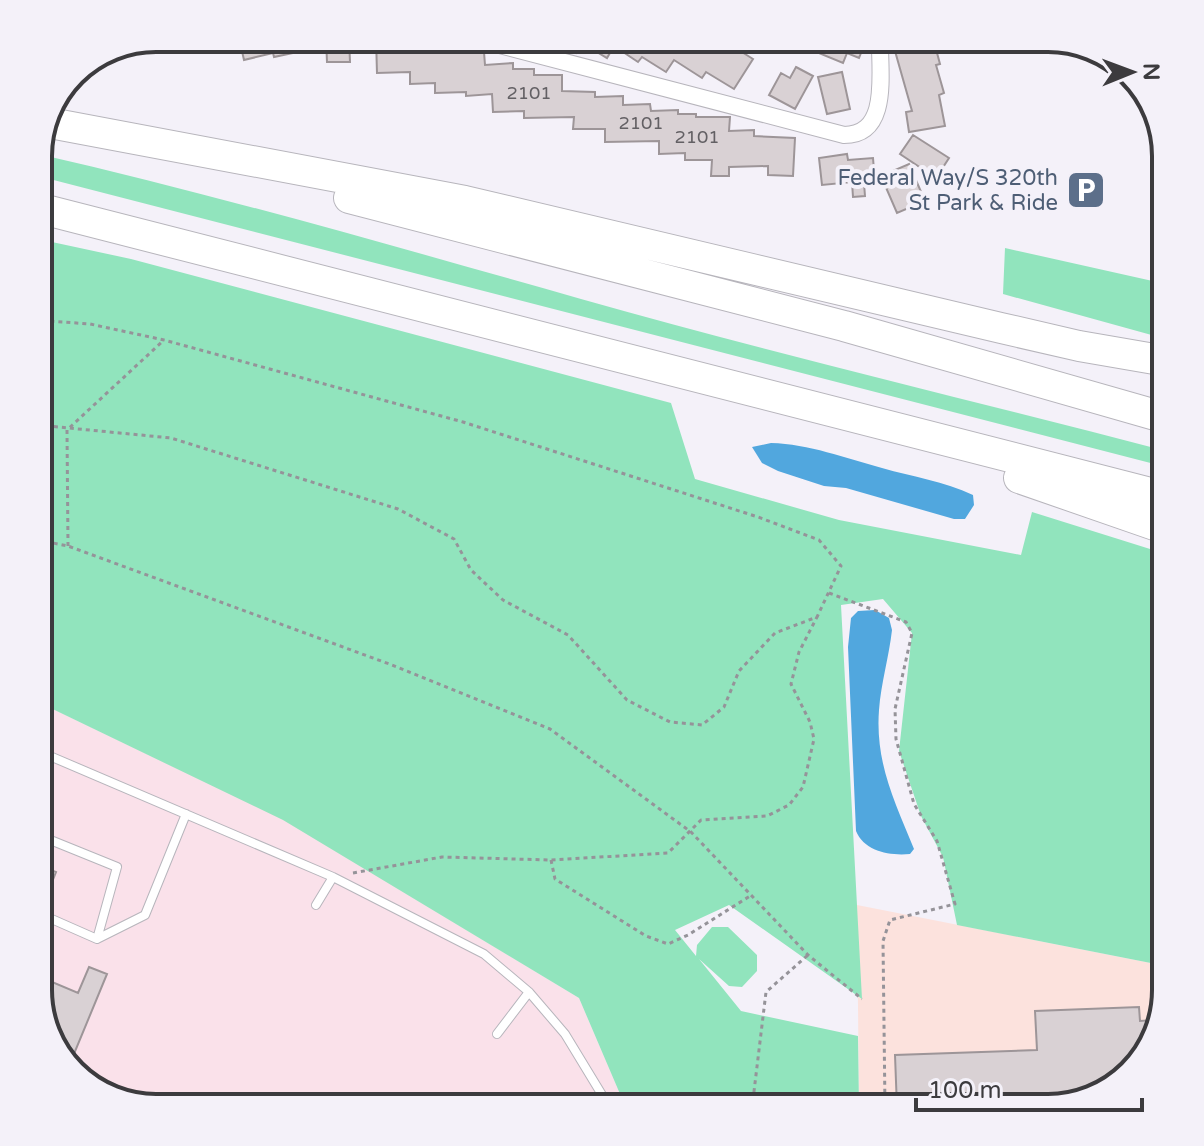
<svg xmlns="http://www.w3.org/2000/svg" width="1204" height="1146" font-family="'Varela Round',sans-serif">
  <rect width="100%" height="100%" fill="#f4f1f9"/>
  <!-- commercial -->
  <path fill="#fce2dd" d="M857 905 1166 966V990L1131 1074 1055 1108H859Z"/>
  <!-- industrial -->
  <path fill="#fae1ea" d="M38 702 283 819 579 998 626 1108H156L72 1073 38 997Z"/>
  <!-- green -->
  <path fill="#91e4bd" d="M38 154C221 196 401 248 581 299 775 354 971 400 1166 451V467L38 176Z
    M38 239 131 259 671 403 695 479 839 520 1021 555 1032 512 1166 554V966L957 925 943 857 921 816 899 751 912 633 883 599 841 605 862 999 729 905 675 930 696 956 697 945 712 927H728L757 955V971L742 987 729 986 699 959 741 1011 858 1036 859 1108H626L579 998 283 820 38 702Z
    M1005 248 1166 284V339L1003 294Z"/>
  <!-- water -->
  <path fill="#51a7de" d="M771 443C809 444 845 458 882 468 913 477 944 481 973 495L974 505 965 519H954L846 488 824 486 778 471 762 463 752 447Z
    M875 610 889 618 892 630C889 657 881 683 879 710 875 763 895 802 914 849L910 854C889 856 864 851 856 831L848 647 851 618 858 611Z"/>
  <!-- building -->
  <path fill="#d9d1d4" stroke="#9d9598" stroke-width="2" d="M239 38H290L293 53 274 57 273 53 244 60Z
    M326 38H349L350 62H327Z
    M376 38H428V48L461 47V51L484 52 485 65 513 63V69H534V75H562V91L595 92V97L623 96V105L650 104 651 111 678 110V114H696V117H730L729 131 754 130V136L795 138 793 176 768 175V166L729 167V176H711L712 160H685V153L659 154V141L605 142V129H573L574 117 524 118V111L493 112 492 94 466 96V92L435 93V83L410 84V72L377 73Z
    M551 38H685L693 43 696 38H710L726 48 729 44 753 59 734 89 706 72 702 78 674 60 666 72 642 57 638 62 614 46 607 58 582 43 576 53Z
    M813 38H867L859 58 847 53 843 63 809 49Z
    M899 38H933L940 64 936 65 944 93 939 95 945 126 909 132 906 112 912 111 895 51 902 50Z
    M796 67 813 76 795 109 769 95 781 73 790 78Z
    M842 72 850 109 827 114 818 77Z
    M913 135 949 158 936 178 900 154Z
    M847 154 848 160 873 158 875 182 864 183 865 196 853 197 852 182 822 185 819 158Z
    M909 164 925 201 897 213 881 176Z
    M38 865 56 872 42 907 38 906Z
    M89 967 107 974 69 1066 38 997V976L78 993Z
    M1139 1007 1140 1021 1153 1020 1131 1074 1055 1108H897L895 1055 1037 1050 1035 1011Z"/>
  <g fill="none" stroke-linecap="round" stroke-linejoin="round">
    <defs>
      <path id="service" d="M38 751 333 877 484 954 529 992 565 1034 610 1108
        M38 835 117 867 97 939
        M316 905 333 877
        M38 913 97 939 145 915 186 814
        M497 1034 529 992"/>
      <path id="minor" d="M473 38 844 135C891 135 879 71 880 38"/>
      <path id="motorway" d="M50 123 465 201 1001 328 1079 346 1166 361
        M349 198 844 326 1166 418
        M38 208 1166 497
        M1019 478 1166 529"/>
    </defs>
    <!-- service casing -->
    <use href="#service" stroke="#b7b5bc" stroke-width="10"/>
    <!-- minor casing -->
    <use href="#minor" stroke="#b7b5bc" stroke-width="18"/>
    <!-- motorway casing -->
    <use href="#motorway" stroke="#b7b5bc" stroke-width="32"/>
    <!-- path -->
    <path stroke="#959399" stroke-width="3" stroke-dasharray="4 4" stroke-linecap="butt" d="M38 425 171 438 398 509 454 539 471 570 503 600 568 635 627 700 670 722 702 725 724 707 739 671 775 633 817 617 841 566 819 540 758 517 463 422 164 340 90 324 49 321 38 318
      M38 540 68 546 392 665 550 729 691 832 808 955 862 999
      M68 546 67 430 164 340
      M829 593 906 622 912 633 895 709 896 739 914 804 937 841 955 904 890 920 883 941 885 1108
      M551 860 555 879 646 936 668 944 688 935 750 896
      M353 873 442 857 551 860 668 853 701 820 767 816 789 805 803 787 814 739 810 722 791 684 799 652 817 617
      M752 1108 766 992 808 955"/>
    <!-- service -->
    <use href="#service" stroke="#fff" stroke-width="8"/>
    <!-- minor -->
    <use href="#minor" stroke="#fff" stroke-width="16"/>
    <!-- motorway -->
    <use href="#motorway" stroke="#fff" stroke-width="30"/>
  </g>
  <!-- icons -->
  <defs>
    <symbol id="parking-square" viewBox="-11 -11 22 22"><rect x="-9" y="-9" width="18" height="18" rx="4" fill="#5c6f8a" stroke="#f4f1f9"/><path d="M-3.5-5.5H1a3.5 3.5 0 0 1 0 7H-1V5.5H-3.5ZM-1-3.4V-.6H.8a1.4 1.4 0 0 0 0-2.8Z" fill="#fff"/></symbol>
  </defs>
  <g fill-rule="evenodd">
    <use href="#parking-square" x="1064" y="168" width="44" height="44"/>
  </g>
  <g text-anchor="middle" stroke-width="8" stroke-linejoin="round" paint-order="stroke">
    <!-- number labels -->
    <g font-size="18" fill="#636064">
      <text x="529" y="99">2101</text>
      <text x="641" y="129">2101</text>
      <text x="697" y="143">2101</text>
    </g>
    <!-- service labels -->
    <g font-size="22" fill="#4e5e75" stroke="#f4f1f9" text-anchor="end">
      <text x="1058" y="185">Federal Way/S 320th<tspan x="1058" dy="25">St Park &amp; Ride</tspan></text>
    </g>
  </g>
  <!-- crop -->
  <path d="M0 0H1204V1146H0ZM156 52H1048A104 104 0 0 1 1152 156V990A104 104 0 0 1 1048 1094H156A104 104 0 0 1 52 990V156A104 104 0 0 1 156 52Z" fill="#f4f1f9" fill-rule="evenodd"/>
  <path fill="none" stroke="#3c3b3e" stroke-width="4" d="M156 52H1048A104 104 0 0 1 1152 156V990A104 104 0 0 1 1048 1094H156A104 104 0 0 1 52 990V156A104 104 0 0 1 156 52Z"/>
  <!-- north arrow -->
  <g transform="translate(1132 72) rotate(89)" stroke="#f4f1f9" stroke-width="6" paint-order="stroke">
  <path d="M0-6L14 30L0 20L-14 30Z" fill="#3c3b3e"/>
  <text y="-12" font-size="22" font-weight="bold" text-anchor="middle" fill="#3c3b3e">N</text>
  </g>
  <!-- scale -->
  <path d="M916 1098v12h226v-12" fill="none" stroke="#3c3b3e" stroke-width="4"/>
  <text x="928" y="1098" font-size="24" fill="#3c3b3e" stroke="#f4f1f9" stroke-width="6" paint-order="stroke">100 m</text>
</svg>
